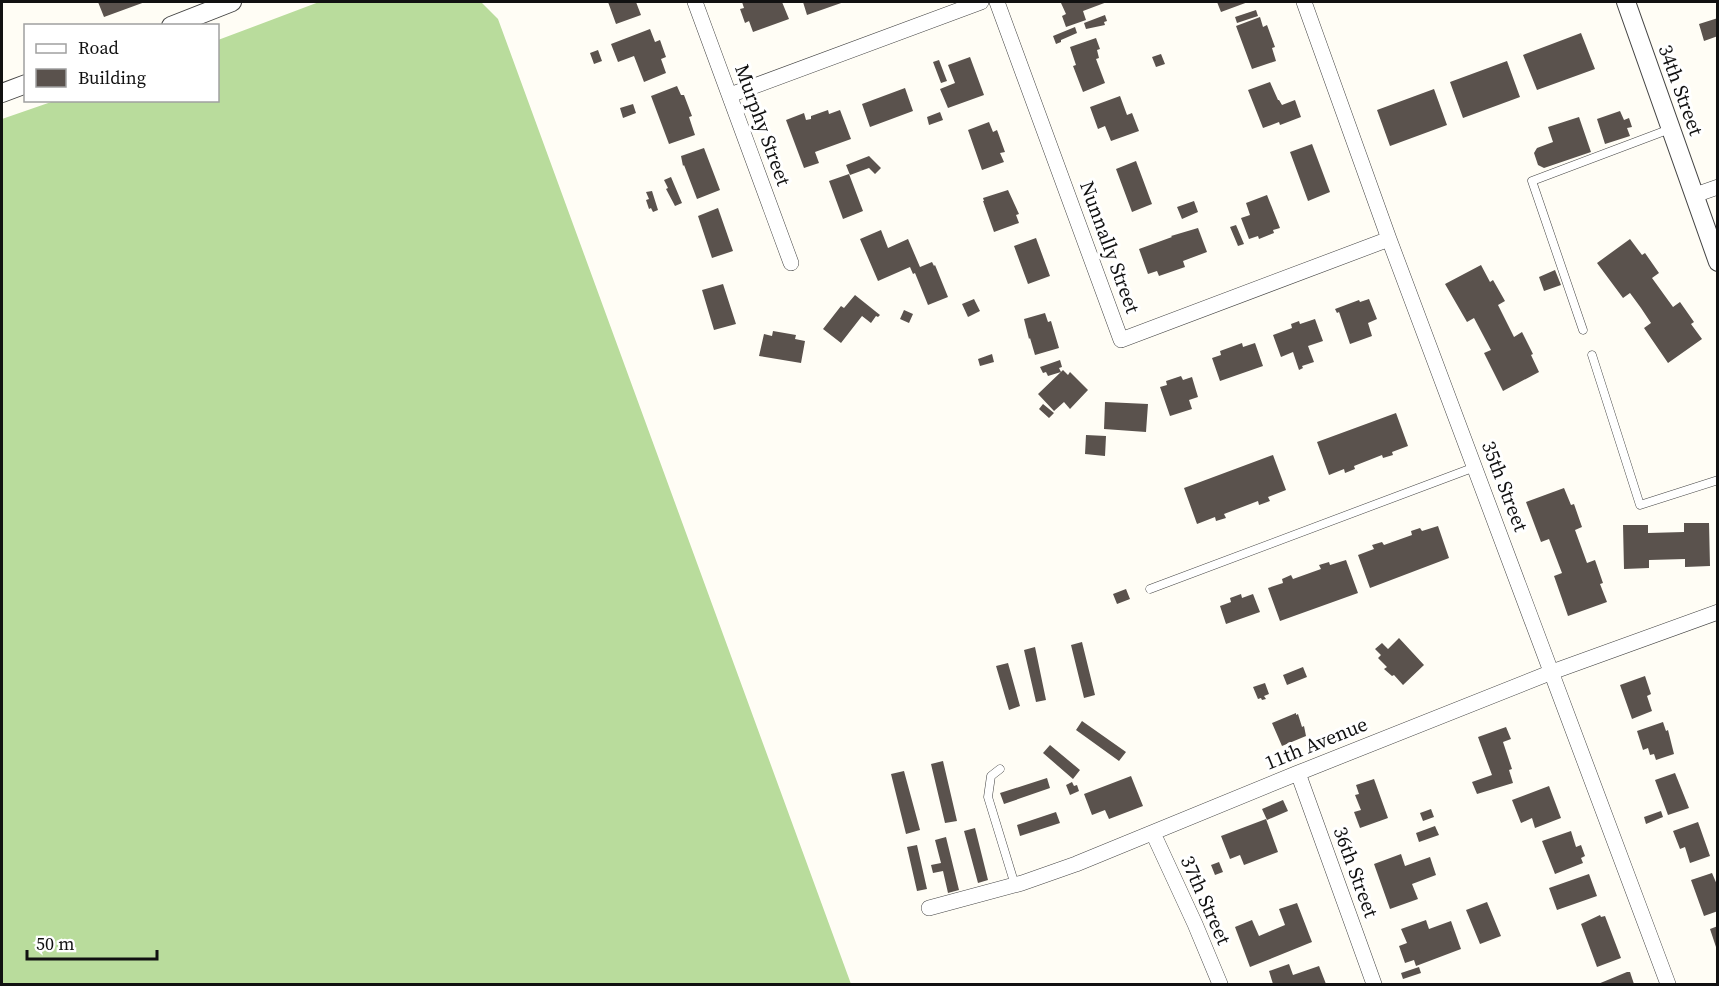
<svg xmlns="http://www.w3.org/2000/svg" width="1719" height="986" font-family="'Source Serif 4',serif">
  <rect width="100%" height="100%" fill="#fffdf5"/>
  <!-- forest -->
  <path fill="#b9dc9c" d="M319 2H481L498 19 851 984H2V119L54 101 218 100V40Z"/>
  <!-- building -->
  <path fill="#5a524d" d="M98 2H145L104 17Z
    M608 2H636L641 15 616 24Z
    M742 2H782L789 19 753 32 749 21 745 23 740 9 744 8Z
    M803 2H844L807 15Z
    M1066 2H1107L1083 11 1086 20 1066 27 1062 16 1066 14 1061 3Z
    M1217 2H1248L1221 12Z
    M1256 10 1258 16 1237 23 1235 17Z
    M1105 15 1107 21 1104 22 1105 25 1086 29 1084 23Z
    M1260 17 1263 27 1267 25 1275 47 1272 48 1276 61 1252 69 1236 26Z
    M1718 18V36L1704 41 1699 24Z
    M1075 27 1077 33 1061 40V42L1056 44 1053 36Z
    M650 29 655 42 660 40 666 57 661 59 666 73 644 82 634 56 618 62 611 44Z
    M1581 33 1595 69 1537 90 1523 55Z
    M1096 38 1100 49 1097 50 1099 58 1096 59 1105 83 1083 92 1073 66 1076 65 1070 47Z
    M598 50 602 61 594 64 590 53Z
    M1161 54 1165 64 1156 67 1152 57Z
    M970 57 984 95 948 108 940 89 955 83 948 65Z
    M939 60 947 81 941 83 933 62Z
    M1507 61 1520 97 1463 118 1450 82Z
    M1270 82 1278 100H1279L1282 105 1295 100 1301 117 1280 125 1279 122 1263 128 1248 90Z
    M677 86 681 95H684L692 116 689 117 695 135 669 144 651 96Z
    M905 88 913 111 870 127 862 104Z
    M1434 89 1447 125 1390 146 1377 110Z
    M1120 96 1127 115 1132 113 1139 131 1111 141 1105 126 1098 129 1090 107Z
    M633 104 636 113 623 118 620 108Z
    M828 110 829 114 840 110 851 139 815 152 819 163 804 168 786 120 804 113 806 120 811 119V116Z
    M1620 111 1624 120 1629 118 1632 127 1627 128 1630 136 1605 144 1597 119Z
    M940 112 943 120 929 125 927 117Z
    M1579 117 1591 152 1544 168 1538 165 1534 153 1537 148 1553 142 1548 127Z
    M989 122 993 132 997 130 1005 152 1000 153 1004 162 982 170 968 130Z
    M1312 144 1330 192 1308 201 1290 152Z
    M704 148 720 190 697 199 684 165 683 166 681 156Z
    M869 156 881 168 875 174 869 168 850 175 846 165Z
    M1136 161 1152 204 1132 212 1116 169Z
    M849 174 863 211 843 219 829 181Z
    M671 177 682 203 675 206 666 189 668 188 664 180Z
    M1008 190 1019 214 1016 215 1019 223 994 232 983 201H984L983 198Z
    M652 191 658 210 653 212 651 208 649 209 646 200 649 199 646 192Z
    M1267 195 1280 228 1273 230 1274 233 1259 239 1258 236 1249 239 1241 218 1250 215 1246 203Z
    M1194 201 1198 212 1182 219 1177 207Z
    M718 208 733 251 712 258 698 216Z
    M1236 225 1244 244 1238 246 1230 227Z
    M1198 228 1207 252 1183 261 1185 267 1159 276 1157 271 1148 274 1139 249 1172 237 1171 236Z
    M881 230 888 248 908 239 920 267 932 262 934 266 935 265 948 297 928 305 915 273 913 274 910 267 878 281 860 239Z
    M1036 238 1050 276 1028 284 1014 246Z
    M1630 239 1642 255 1645 253 1659 273 1652 278 1673 307 1680 302 1694 322 1691 324 1702 339 1668 363 1644 328 1651 323 1641 308 1630 293 1623 298 1597 263Z
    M1481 265 1490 282 1493 280 1505 301 1498 305 1514 337 1522 332 1533 354 1531 355 1539 372 1503 391 1484 353 1491 350 1474 318 1467 322 1445 284Z
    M1555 270 1561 285 1544 291 1539 277Z
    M723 284 736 324 714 330 702 290Z
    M855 295 880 315 878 317 876 316 871 323 862 316 841 343 823 329 841 306 844 308Z
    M974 299 980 311 968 317 962 304Z
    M1369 299 1377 319 1368 323 1372 336 1350 344 1339 312 1337 313 1335 309 1359 300 1360 302Z
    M904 310 913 314 909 323 900 319Z
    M1045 313 1048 322 1051 321 1059 348 1035 355 1030 338 1029 339 1024 319Z
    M1315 319 1323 341 1308 346 1314 362 1302 366 1303 368 1299 370 1293 352 1281 357 1273 335 1292 328 1291 324 1299 321 1300 324Z
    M773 331 796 335 795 339 805 341 801 363 759 356 764 334 772 336Z
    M1242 343 1243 347 1255 343 1263 366 1220 381 1212 358 1221 355 1220 351Z
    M992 354 994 362 980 366 978 359Z
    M1060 360 1062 367 1059 368 1061 372 1048 376 1046 372 1043 373 1040 367Z
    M1063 370 1068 375 1070 372 1088 390 1070 409 1064 402 1054 411 1038 394Z
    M1181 376 1183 380 1192 377 1198 397 1189 400 1192 409 1170 416 1160 387 1167 385 1166 381Z
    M1105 402 1148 404 1146 432 1104 429Z
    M1043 404 1054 413 1049 418 1039 409Z
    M1396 413 1408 446 1392 452 1393 455 1383 458 1382 455 1354 466 1355 469 1345 473 1344 469 1329 475 1317 442Z
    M1086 435 1106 436 1105 456 1085 454Z
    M1273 455 1286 490 1268 497 1270 501 1259 505 1258 501 1224 514 1226 518 1216 521 1215 517 1197 524 1184 488Z
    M1564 488 1571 505 1574 504 1582 527 1575 530 1587 563 1595 560 1603 583 1600 584 1607 602 1568 616 1554 576 1562 573 1549 539 1541 542 1526 502Z
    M1684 523H1709L1710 566 1685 567V559L1649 560V568L1624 569 1623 525H1648V533L1684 532Z
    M1438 526 1449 558 1370 588 1358 555 1374 549 1372 545 1382 542 1384 545 1412 535 1411 531 1420 528 1422 531Z
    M1346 560 1358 593 1280 621 1268 588 1283 583 1282 579 1291 575 1293 579 1321 569 1319 565 1329 562 1330 565Z
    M1126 589 1130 599 1117 604 1113 594Z
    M1241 594 1242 598 1253 594 1260 612 1226 624 1220 606 1231 602 1230 598Z
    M1399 638 1424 665 1403 685 1394 675 1392 676 1384 669 1387 667 1378 658 1381 655 1375 649 1382 643 1388 649Z
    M1082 642 1095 695 1084 698 1071 645Z
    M1035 647 1046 700 1036 702 1024 650Z
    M1008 663 1020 706 1009 710 996 666Z
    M1303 667 1307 677 1287 685 1283 675Z
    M1645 676 1651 694 1647 696 1652 711 1632 719 1620 685Z
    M1265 683 1269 694 1264 696 1266 699 1262 700 1261 698 1258 699 1253 687Z
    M1296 713V715L1298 714 1302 727 1304 726 1306 736 1282 746 1272 723Z
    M1082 721 1126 752 1119 761 1076 730Z
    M1663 722 1666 731 1668 730 1674 754 1656 760 1654 754 1650 755 1648 748 1643 750 1637 731Z
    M1506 727 1511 739 1503 742 1512 769 1509 770 1513 783 1477 794 1472 782 1492 775 1478 737Z
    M1050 745 1080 770 1073 779 1043 753Z
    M943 761 957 821 945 823 931 764Z
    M904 771 920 830 906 834 891 774Z
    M1675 773 1689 808 1668 815 1655 780Z
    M1131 776 1143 806 1109 819 1105 810 1092 815 1084 794Z
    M1047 778 1050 788 1004 804 1000 793Z
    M1374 779 1388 818 1360 828 1354 812 1361 810 1355 795 1359 794 1356 785Z
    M1072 782 1074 786 1077 785 1079 791 1070 795 1066 785Z
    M1549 786 1561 818 1535 828 1532 818 1521 823 1512 800Z
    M1283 800 1288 811 1267 820 1262 809Z
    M1431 809 1434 817 1423 821 1420 813Z
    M1661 811 1663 817 1646 824 1644 817Z
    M1056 812 1060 823 1020 836 1017 825Z
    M1266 819 1278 852 1244 865 1240 855 1230 859 1221 836Z
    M1698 822 1710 856 1690 863 1685 847 1680 849 1673 831Z
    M1435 826 1439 835 1419 842 1416 833Z
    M975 828 988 880 978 883 964 831Z
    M1571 831 1576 847 1581 845 1585 856 1581 858 1583 863 1555 874 1542 841Z
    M946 837 959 890 948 893 943 871 933 873 931 865 941 863 935 840Z
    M917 845 927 889 917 891 907 847Z
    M1401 854 1405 866 1430 857 1436 875 1412 884 1418 899 1390 909 1374 864Z
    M1219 862 1223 872 1215 875 1211 865Z
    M1712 873 1718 887V911L1704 916 1691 880Z
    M1589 874 1597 896 1557 910 1549 888Z
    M1487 902 1501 936 1480 944 1466 910Z
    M1297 903 1312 942 1250 967 1235 927 1252 920 1259 936 1285 925 1279 909Z
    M1600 915 1601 917 1605 916 1621 958 1597 967 1581 924Z
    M1426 920 1429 929 1451 921 1461 949 1416 966 1414 960 1405 963 1399 946 1407 943 1401 929Z
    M1718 926V950H1717L1710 929Z
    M1289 964 1293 975 1319 966 1326 984H1273L1269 971Z
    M1419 967 1421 973 1403 979 1401 973Z
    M1627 972H1630L1634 984H1598Z"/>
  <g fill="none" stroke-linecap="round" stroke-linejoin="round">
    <defs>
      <path id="service" d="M1583 330 1532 181 1670 129
        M1592 355 1640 505 1718 480
        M1150 589 1475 467
        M1000 769 991 776 988 797 1015 885"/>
      <path id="minor" d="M695 2 791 263
        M997 2 1121 340 1389 239
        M1304 2 1389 239 1668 984
        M730 95 981 2
        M1695 195 1718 187
        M1298 773 1374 984
        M1153 833 1195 924 1220 984
        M929 908 1022 883 1076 864 1298 773 1552 672 1718 612"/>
      <path id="tertiary" d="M1626 2 1718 262
        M171 26 232 2
        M2 93 26 84"/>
    </defs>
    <!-- service casing -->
    <use href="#service" stroke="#444" stroke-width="9"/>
    <!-- minor casing -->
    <use href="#minor" stroke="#444" stroke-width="16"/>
    <!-- tertiary casing -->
    <use href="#tertiary" stroke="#444" stroke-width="20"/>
    <!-- service -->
    <use href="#service" stroke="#fff" stroke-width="8"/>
    <!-- minor -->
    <use href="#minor" stroke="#fff" stroke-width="15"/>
    <!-- tertiary -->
    <use href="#tertiary" stroke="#fff" stroke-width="18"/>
  </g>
  <g text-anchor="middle" stroke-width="6" stroke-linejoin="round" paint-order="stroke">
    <!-- street labels -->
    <g font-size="20" fill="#111" stroke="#fff">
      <text transform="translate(1681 90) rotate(70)" y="7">34th Street</text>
      <text transform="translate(763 125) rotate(70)" y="7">Murphy Street</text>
      <text transform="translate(1110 247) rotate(70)" y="7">Nunnally Street</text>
      <text transform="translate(1505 486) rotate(69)" y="7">35th Street</text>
      <text transform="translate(1316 743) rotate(-22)" y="7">11th Avenue</text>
      <text transform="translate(1356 872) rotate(70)" y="7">36th Street</text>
      <text transform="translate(1206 900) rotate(66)" y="7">37th Street</text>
    </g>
  </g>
  <!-- border -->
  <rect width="1719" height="986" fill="none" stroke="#111111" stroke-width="6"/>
  <!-- legend -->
  <rect x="24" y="24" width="195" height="78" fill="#ffffff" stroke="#a0a0a0" stroke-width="1.5"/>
  <rect x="36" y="44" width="30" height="9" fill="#ffffff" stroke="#a0a0a0" stroke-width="1.5"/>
  <text x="78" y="54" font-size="18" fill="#111111">Road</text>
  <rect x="36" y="69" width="30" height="18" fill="#5a524d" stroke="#a0a0a0" stroke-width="1.5"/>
  <text x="78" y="84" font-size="18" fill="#111111">Building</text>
  <!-- scale -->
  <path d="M27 950v9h130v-9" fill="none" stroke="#111111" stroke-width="3"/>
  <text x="36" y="950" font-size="18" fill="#111111" stroke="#ffffff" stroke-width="4.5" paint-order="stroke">50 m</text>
</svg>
